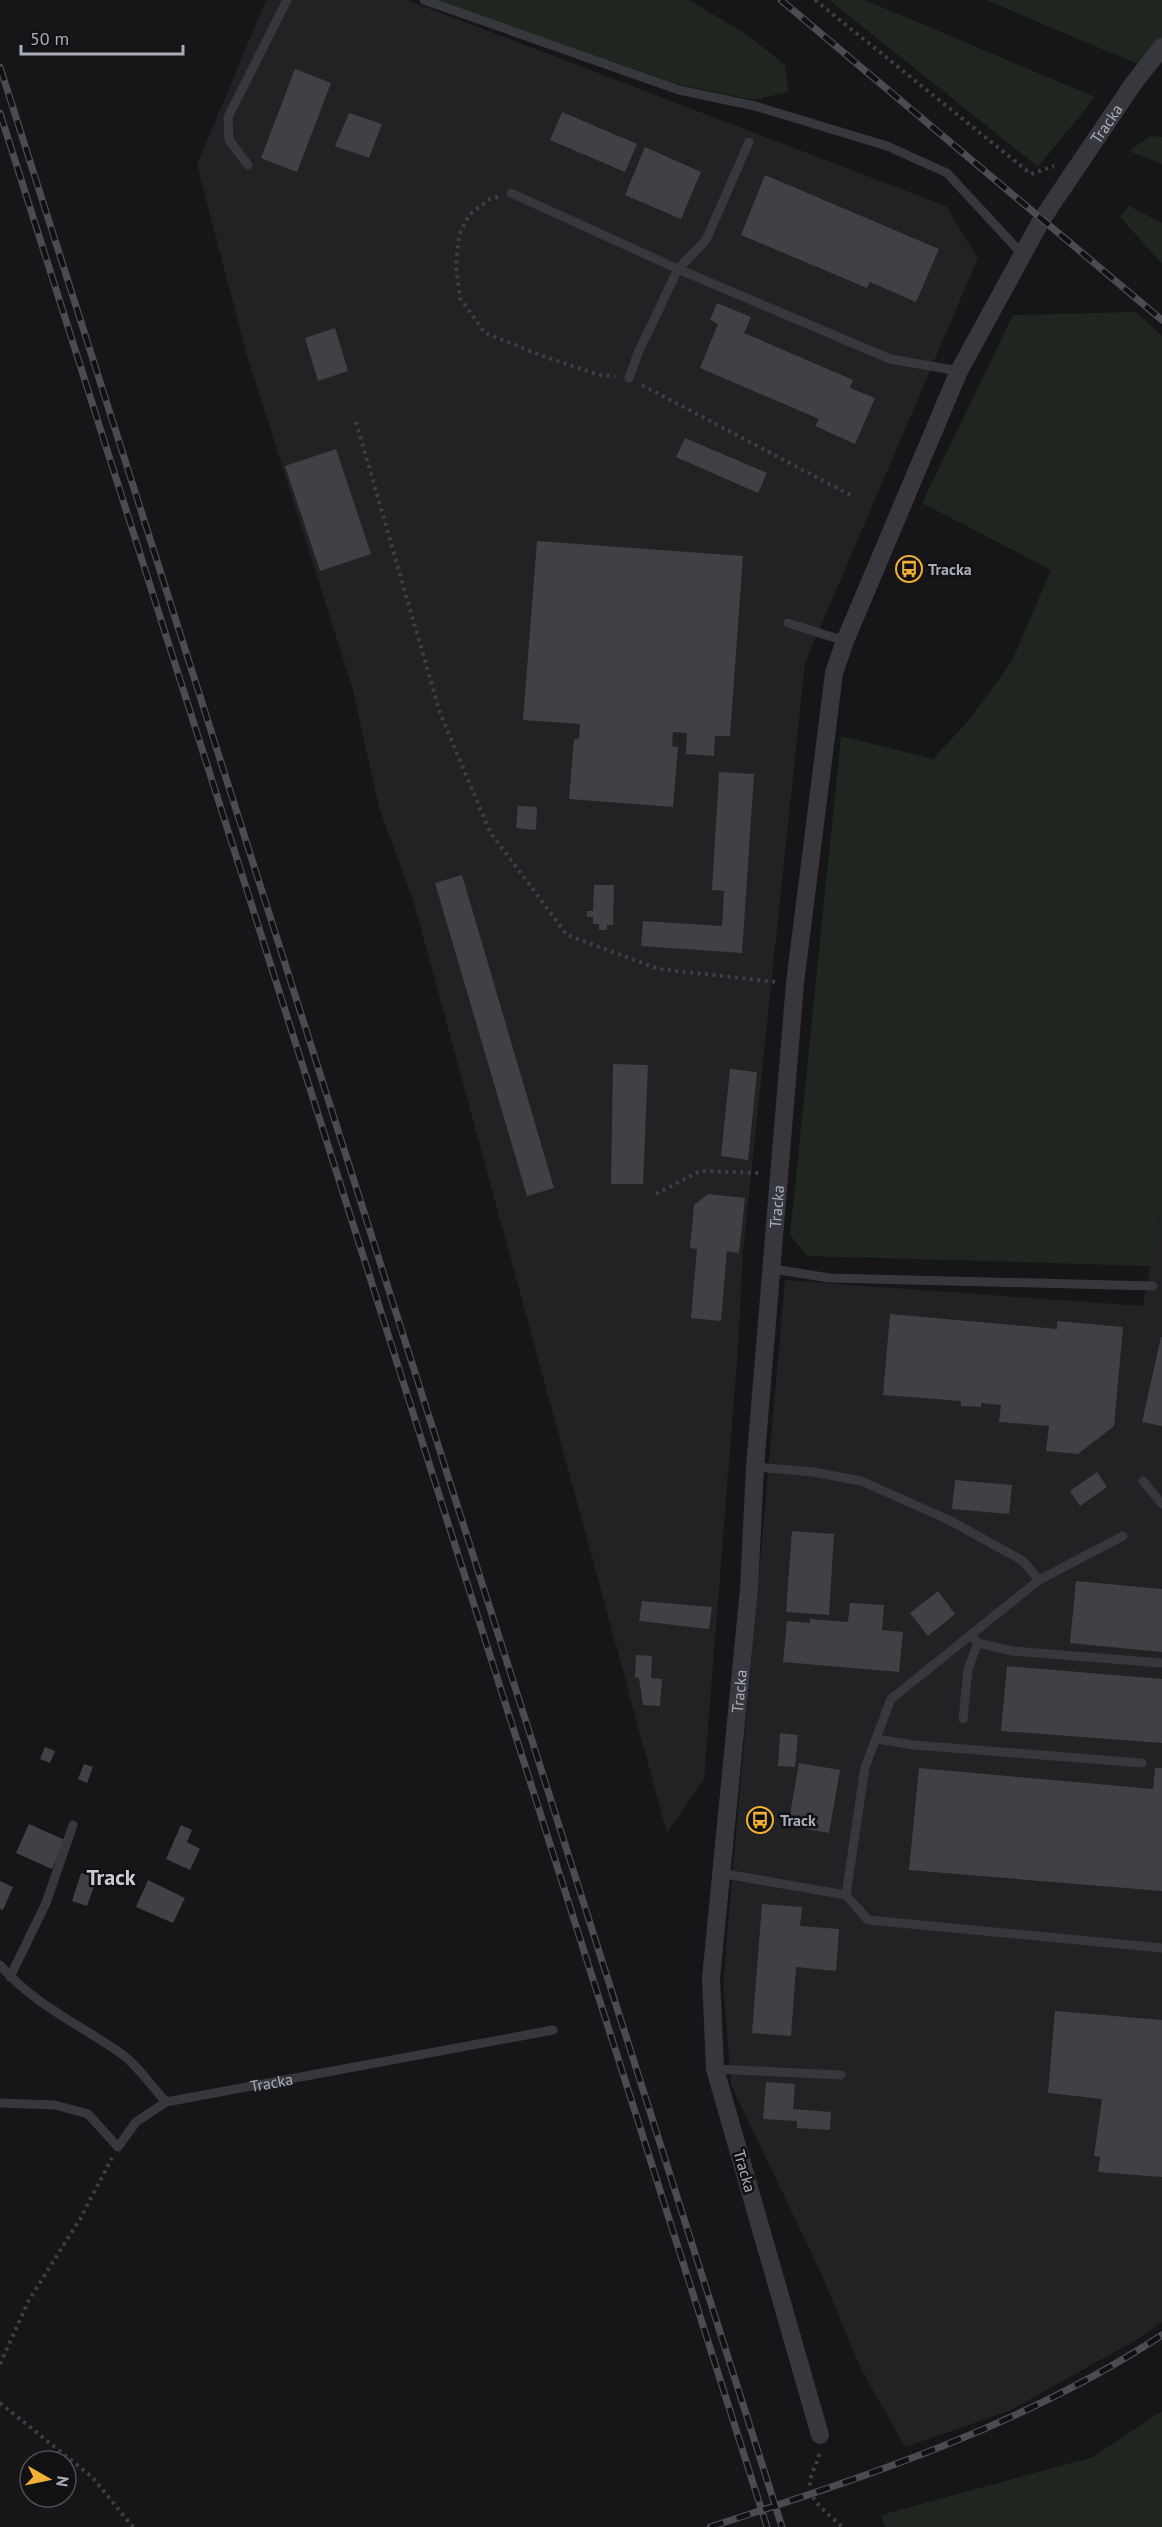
<svg xmlns="http://www.w3.org/2000/svg" width="1162" height="2527" font-family="'PT Sans',sans-serif">
  <rect width="100%" height="100%" fill="#161618"/>
  <!-- built -->
  <path fill="#222225" d="M266 0H407L946 206 978 258 805 663 743 1252 738 1349 704 1779 667 1833 414 903 379 807 352 687 246 352 197 165Z
    M1162 1201V2322L1138 2339 1009 2411 905 2447 861 2369 820 2271 731 2085 723 1982 785 1280 1143 1306Z"/>
  <!-- green -->
  <path fill="#1e261f" d="M434 0H689L746 34 785 65 788 92 754 100 677 84Z
    M829 0H865L1095 97 1038 167Z
    M986 0H1162V38L1140 65Z
    M1150 136 1162 137V164L1129 151Z
    M1129 206 1162 223V264L1120 217Z
    M1136 312 1162 336V1201L1152 1266 807 1256 790 1235 841 736 933 759 969 720 1012 661 1051 570 922 503 1013 315Z
    M1162 2411V2527H885L881 2515 1093 2457Z"/>
  <!-- building -->
  <path fill="#404145" d="M295 69 331 83 297 172 261 158Z
    M562 112 637 144 625 172 550 140Z
    M349 113 382 124 369 158 335 146Z
    M645 147 701 172 681 219 625 195Z
    M765 175 939 249 916 302 870 282 867 288 741 235Z
    M717 303 751 317 744 333 853 380 850 388 875 398 855 444 815 426 819 419 700 368 718 324 710 320Z
    M335 328 348 371 318 381 305 338Z
    M685 438 767 473 758 493 676 457Z
    M336 449 371 554 320 571 285 466Z
    M537 541 743 556 730 736H715L714 756 686 754 687 733 673 732 672 746 678 747 673 807 569 799 574 739H579L580 724 523 720Z
    M719 772 754 774 742 953 641 946 643 921 722 926 724 891 712 890Z
    M518 806 537 807 536 830 516 828Z
    M462 875 554 1188 527 1196 435 883Z
    M594 885H614L613 925H607V930H599V924H593V917H587V911H593Z
    M613 1064 648 1065 643 1184H611Z
    M730 1069 757 1072 748 1160 721 1156Z
    M708 1194 745 1198 739 1253 727 1251 721 1321 691 1318 697 1249 690 1248 694 1205Z
    M890 1314 1057 1329V1321L1123 1327 1114 1426 1078 1454 1046 1451 1049 1426 999 1422 1001 1405 981 1403V1407L961 1406V1401L883 1395Z
    M1161 1337H1162V1426L1142 1422Z
    M1097 1472 1107 1487 1080 1506 1070 1491Z
    M955 1480 1012 1485 1009 1514 952 1509Z
    M792 1531 834 1534 829 1615 786 1612Z
    M1076 1581 1162 1589V1652L1070 1643Z
    M938 1591 955 1614 928 1636 910 1613Z
    M642 1601 712 1607 709 1629 639 1621Z
    M850 1603 884 1605 882 1630 903 1632 899 1672 783 1662 787 1621 810 1623V1619L848 1622Z
    M636 1655 652 1656 651 1678 662 1679 660 1706 643 1705 639 1678 635 1677Z
    M1007 1666 1162 1679V1743L1001 1731Z
    M780 1733 798 1735 795 1767 778 1766Z
    M45 1747 55 1751 50 1763 40 1759Z
    M799 1763 840 1770 829 1833 788 1826Z
    M84 1764 93 1767 87 1783 78 1779Z
    M919 1768 1153 1789 1155 1768H1162V1891L909 1870Z
    M29 1824 65 1840 52 1869 16 1853Z
    M181 1825 192 1830 187 1842 200 1849 190 1870 166 1859Z
    M81 1873 97 1878 87 1906 72 1901Z
    M148 1880 185 1898 173 1923 136 1907Z
    M0 1881 13 1887 3 1910 0 1909Z
    M762 1904 802 1907 800 1926 839 1929 836 1971 796 1967 791 2036 752 2033Z
    M1055 2011 1162 2020V2177L1098 2172 1100 2157 1094 2156 1102 2099 1048 2093Z
    M766 2082 795 2084 793 2109 831 2112 830 2130 797 2128V2121L763 2119Z"/>
  <g fill="none" stroke-linecap="round" stroke-linejoin="round">
    <!-- path -->
    <path stroke="#3d3f44" stroke-width="4" stroke-dasharray="3 4.5" stroke-linecap="butt" d="M815 0 1031 174 1054 166
      M498 197 490 199 469 215 459 235 456 266 460 298 485 333 543 356 599 375 615 376
      M642 385 850 495
      M356 422 440 713 490 832 567 935 659 969 776 982
      M656 1194 700 1171 760 1173
      M0 2364 29 2300 80 2219 112 2158
      M0 2403 92 2477 133 2527
      M819 2454C818 2462 813 2469 811 2477 805 2501 829 2513 842 2527"/>
    <!-- service -->
    <g stroke="#37383d" stroke-width="9">
      <path d="M424 0 679 90 755 106 887 146 947 173 1023 255"/>
      <path d="M248 165 229 140 228 117 287 0"/>
      <path d="M511 193 678 269 890 359 959 371"/>
      <path d="M629 378 638 353 678 269 706 240 749 142"/>
      <path d="M788 623 845 641"/>
      <path d="M773 1269 829 1278 1153 1286"/>
      <path d="M755 1467 813 1472 861 1481 949 1520 1023 1561 1039 1580"/>
      <path d="M1143 1481 1162 1504"/>
      <path d="M1123 1536 1039 1580 891 1699 865 1767 846 1895 868 1920 1162 1948"/>
      <path d="M971 1635 978 1643 1012 1651 1162 1663"/>
      <path d="M963 1719 968 1669 978 1643"/>
      <path d="M877 1739 914 1745 1142 1763"/>
      <path d="M720 1873 846 1895"/>
      <path d="M0 1965C32 2003 78 2024 119 2052 137 2064 151 2086 166 2102"/>
      <path d="M10 1977 46 1903 73 1825"/>
      <path d="M715 2069 841 2075"/>
      <path id="s1" d="M0 2103 55 2105 88 2114 118 2147 136 2122 166 2102 553 2030"/>
    </g>
    <!-- minor -->
    <path stroke="#37383d" stroke-width="18" id="s2" d="M820 2435 715 2069 711 1978 749 1589 755 1467 795 983 834 673 845 641 959 371 1042 219 1133 84 1162 47"/>
    <defs>
      <path id="rail" d="M781 0 1162 320
        M0 67 782 2527
        M0 113 767 2527
        M710 2527C867 2476 1023 2426 1162 2335"/>
    </defs>
    <!-- rail casing -->
    <use href="#rail" stroke="#4a4c52" stroke-width="7"/>
    <!-- rail -->
    <use href="#rail" stroke="#111113" stroke-width="4.5" stroke-dasharray="14" stroke-linecap="butt"/>
  </g>
  <!-- icons -->
  <defs>
    <symbol id="bus-ring" viewBox="-11 -11 22 22"><circle r="9.5" fill="#111113" stroke="#f2b134" stroke-width="1.5"/><path d="M-5-6H5V4H4V6H2V4H-2V6H-4V4H-5ZM-3.5-4V0h7V-4ZM-3.5 1.2v1.5H-2V1.2ZM2 1.2v1.5H3.5V1.2Z" fill="#f2b134"/></symbol>
  </defs>
  <g fill-rule="evenodd">
    <use href="#bus-ring" x="894" y="554" width="30" height="30"/>
    <use href="#bus-ring" x="745" y="1805" width="30" height="30"/>
  </g>
  <g text-anchor="middle" stroke-width="5" stroke-linejoin="round" paint-order="stroke">
    <!-- street labels -->
    <g font-size="16" fill="#a8adb8" stroke="#111113">
      <text dy="6" stroke="none"><textPath href="#s2" startOffset="2398">Tracka</textPath></text>
      <text dy="6" stroke="none"><textPath href="#s2" startOffset="1246">Tracka</textPath></text>
      <text dy="6" stroke="none"><textPath href="#s2" startOffset="760">Tracka</textPath></text>
      <text dy="6" stroke="none"><textPath href="#s1" startOffset="308">Tracka</textPath></text>
      <text transform="translate(745 2171) rotate(74)" y="6">Tracka</text>
    </g>
    <!-- poi labels -->
    <g font-size="16" font-weight="bold" fill="#a8adb8" stroke="#111113" text-anchor="start">
      <text x="928" y="575">Tracka</text>
      <text x="780" y="1826">Track</text>
    </g>
    <!-- district labels -->
    <g font-size="22" font-weight="bold" fill="#c9ccd4" stroke="#111113">
      <text x="111" y="1885">Track</text>
    </g>
  </g>
  <!-- north arrow -->
  <g transform="translate(48 2479) rotate(99)"><circle r="28" fill="#111113" stroke="#4d4f55" stroke-width="1.5"/>
  <path d="M0-4.5L10 22L0 15L-10 22Z" fill="#f2b134"/>
  <text y="-9" font-size="16" font-weight="bold" text-anchor="middle" fill="#a8adb8">N</text>
  </g>
  <!-- scale -->
  <path d="M21 45v9h162v-9" fill="none" stroke="#a8adb8" stroke-width="3"/>
  <text x="30" y="45" font-size="18" fill="#a8adb8" stroke="#111113" stroke-width="4.5" paint-order="stroke">50 m</text>
</svg>
